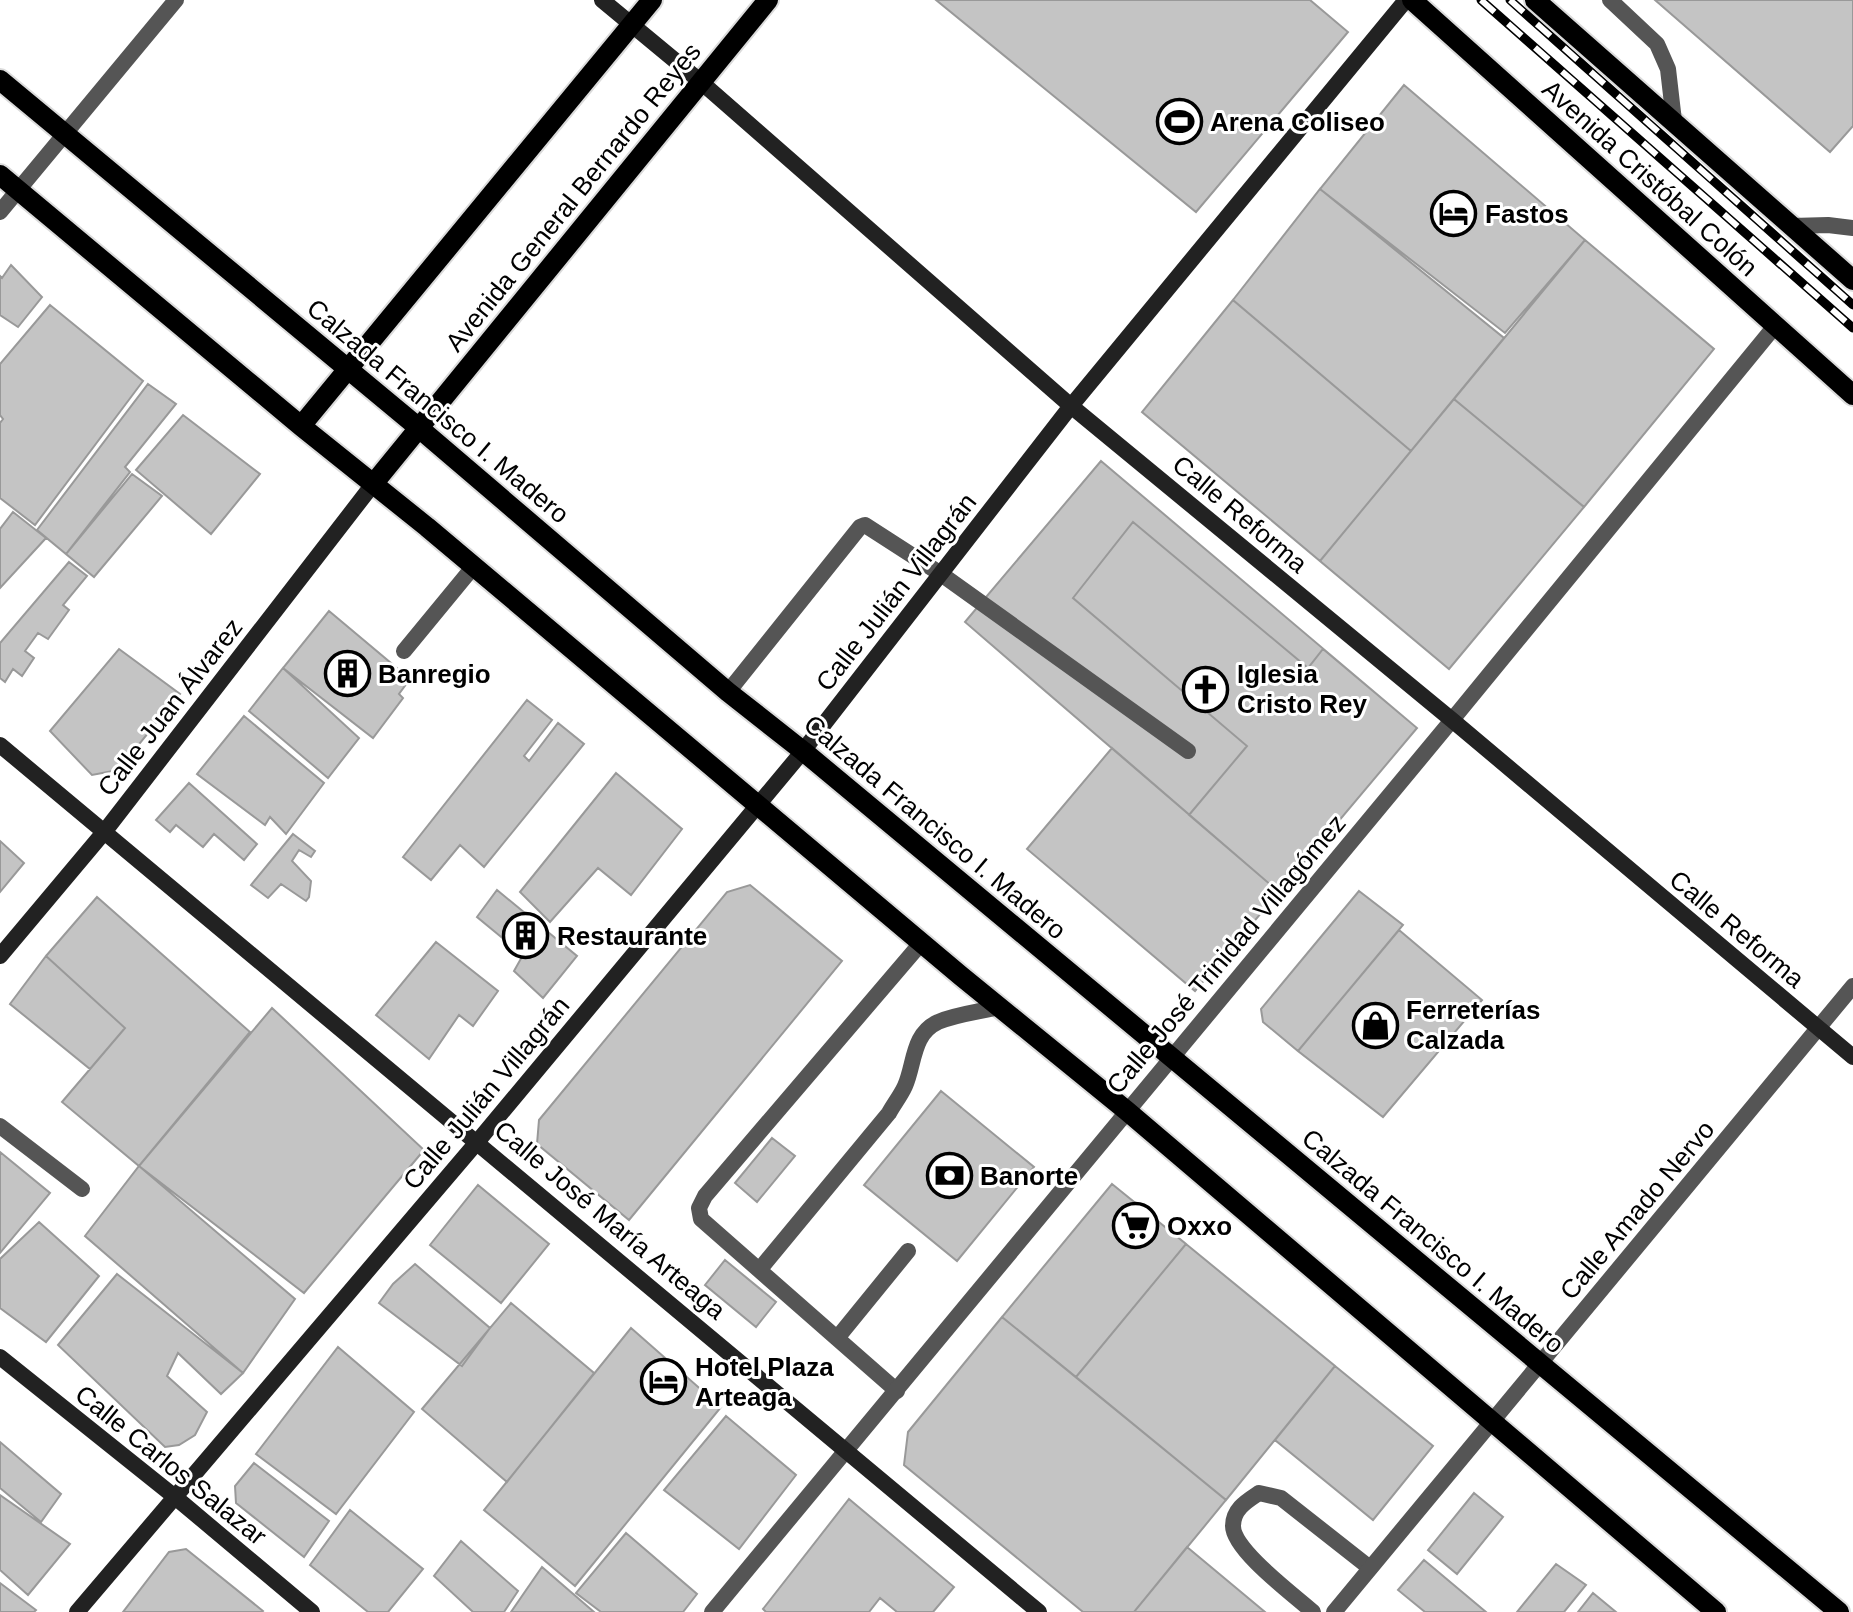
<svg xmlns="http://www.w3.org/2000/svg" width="1853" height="1612" font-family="Arial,sans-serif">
  <rect width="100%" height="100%" fill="#fff"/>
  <!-- building -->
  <path fill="#c4c4c4" stroke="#999" stroke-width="2" d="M936 0H1310L1348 32 1196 212Z
    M1655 0H1853V126L1830 152Z
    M1404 85 1585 240 1505 333 1320 189Z
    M1320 189 1504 338 1411 451 1233 300Z
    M1585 240 1714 349 1584 507 1454 399Z
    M11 265 42 297 18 327 0 315V276L2 278Z
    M1233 300 1411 451 1320 561 1142 412Z
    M50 305 143 381 35 525 0 498V423L3 419 0 415V364Z
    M148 384 176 404 125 467 130 472 66 554 37 530Z
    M1454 399 1584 507 1449 669 1320 561Z
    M183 415 260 474 211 534 136 470Z
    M1101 461 1417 728 1279 892 965 622Z
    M132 474 162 496 94 577 66 554Z
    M13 512 46 538 0 588V529Z
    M1133 522 1308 668 1323 649 1417 728 1279 892 1189 815 1247 746 1073 598Z
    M69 562 87 576 63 605 69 610 48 639 38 633 25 651 34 658 22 676 13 669 5 682 0 678V643Z
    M329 611 410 679 399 694 403 698 373 738 283 668Z
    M119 649 180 694 118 770 92 775 50 731Z
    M283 668 359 738 328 778 249 711Z
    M527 700 552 720 524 756 529 761 558 723 584 744 484 867 460 845 431 880 403 857Z
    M244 716 324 783 286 834 270 817 265 825 197 774Z
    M1112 748 1279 892 1195 991 1027 849Z
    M616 773 682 829 631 895 598 868 550 922 520 892Z
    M189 783 257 844 244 860 214 834 203 847 176 825 170 832 156 820Z
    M293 834 315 851 311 857 299 850 292 861 311 881 309 897 306 901 281 884 268 898 251 885Z
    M0 841 24 863 0 892Z
    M750 885 842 961 629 1220 537 1144 539 1120 727 892Z
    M497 890 577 956 543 998 514 971 523 955 477 917Z
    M1359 891 1403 925 1298 1051 1263 1022 1261 1009Z
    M97 897 250 1032 139 1166 62 1102 125 1028 46 956Z
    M1399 930 1482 1000 1383 1117 1298 1051Z
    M436 942 498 991 473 1026 459 1015 429 1059 376 1015Z
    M46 956 125 1028 90 1069 10 1004Z
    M272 1008 424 1150 304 1293 139 1166Z
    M941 1091 1034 1167 957 1261 864 1185Z
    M772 1138 795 1156 757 1202 735 1183Z
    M0 1152 50 1193 0 1253Z
    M139 1166 295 1299 243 1373 85 1236Z
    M1112 1184 1186 1244 1076 1377 1002 1317Z
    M478 1185 549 1244 501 1303 430 1245Z
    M39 1222 99 1276 46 1342 0 1308V1259Z
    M1186 1244 1335 1366 1226 1500 1076 1377Z
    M725 1260 776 1302 756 1327 705 1285Z
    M415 1264 490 1328 462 1366 379 1303 393 1284Z
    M117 1274 243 1373 221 1394 178 1353 167 1376 207 1412 195 1435 179 1445 165 1447 58 1345Z
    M511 1303 594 1373 507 1482 422 1409Z
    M1002 1317 1226 1500 1134 1612H1083L904 1465 908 1432Z
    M631 1328 721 1407 575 1586 484 1510Z
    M338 1347 414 1412 336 1514 256 1454Z
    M1335 1366 1433 1446 1373 1520 1275 1440Z
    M726 1416 796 1475 739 1549 664 1490Z
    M0 1442 61 1494 41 1522 0 1488Z
    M254 1463 329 1521 304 1557 236 1503 235 1486Z
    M1474 1493 1503 1517 1457 1574 1428 1550Z
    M0 1495 70 1544 28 1595 0 1570Z
    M849 1499 954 1587 933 1612H897L880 1598 869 1612H766L763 1609Z
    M350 1510 423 1569 388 1612H368L310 1565Z
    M626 1533 697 1594 683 1612H601L576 1593Z
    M461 1541 518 1591 504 1612H473L434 1576Z
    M1187 1547 1265 1612H1134Z
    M186 1549 263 1611 262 1612H123L169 1552Z
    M1424 1560 1486 1612H1425L1398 1590Z
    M1556 1564 1586 1585 1564 1612H1517Z
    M542 1567 594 1612H511Z
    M0 1583 36 1610 34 1612H0Z
    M1593 1593 1616 1612H1578Z"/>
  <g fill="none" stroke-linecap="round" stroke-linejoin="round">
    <defs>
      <path id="primary" d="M1412 0 1853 395
        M1535 0 1853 280
        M0 80 419 428 728 692 803 751 1839 1612
        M0 175 301 426 427 527 961 976 1127 1111 1716 1612
        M301 426 652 0
        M374 483 768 0"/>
    </defs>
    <!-- primary casing -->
    <use href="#primary" stroke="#dbdbdb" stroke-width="24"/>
    <!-- lane -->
    <path stroke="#555" stroke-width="16" d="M1610 0 1657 44 1668 69 1674 121
      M1792 226 1828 225 1853 228
      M404 651 474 566
      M728 692 860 527 865 525 941 574 1188 751
      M0 1126 82 1189
      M760 1269 889 1113C894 1104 901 1095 905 1086 915 1063 912 1034 938 1022 957 1014 979 1012 999 1007
      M838 1337 908 1251
      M897 1391 701 1219 699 1208 705 1196 922 942
      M1313 1612C1294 1595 1233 1550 1233 1526 1233 1509 1247 1501 1259 1493L1281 1498 1370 1568"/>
    <!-- street -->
    <path stroke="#555" stroke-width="16" d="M0 212 176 0
      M712 1612 1452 720 1775 326
      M1334 1612 1853 986"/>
    <!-- secondary -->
    <path stroke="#222" stroke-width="16" d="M602 0 701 82 1071 406 1452 720 1853 1057
      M0 745 1039 1612
      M0 956 105 831 374 483
      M0 1357 175 1497 312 1612
      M77 1612 478 1141 803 751 1071 406 1406 0"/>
    <!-- primary -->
    <use href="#primary" stroke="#000" stroke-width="20"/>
    <defs>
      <path id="rail" d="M1481 0 1853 328
        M1510 0 1853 305"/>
    </defs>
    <!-- rail casing -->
    <use href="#rail" stroke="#000" stroke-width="9"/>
    <!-- rail -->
    <use href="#rail" stroke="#fff" stroke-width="6" stroke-dasharray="18" stroke-linecap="butt"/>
  </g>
  <!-- icons -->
  <defs>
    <symbol id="stadium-ring" viewBox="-11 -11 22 22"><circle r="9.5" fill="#fff" stroke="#000" stroke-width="1.5"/><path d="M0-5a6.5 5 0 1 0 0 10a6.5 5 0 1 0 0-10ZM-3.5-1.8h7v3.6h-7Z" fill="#000"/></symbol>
    <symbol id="hotel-ring" viewBox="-11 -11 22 22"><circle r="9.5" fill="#fff" stroke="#000" stroke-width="1.5"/><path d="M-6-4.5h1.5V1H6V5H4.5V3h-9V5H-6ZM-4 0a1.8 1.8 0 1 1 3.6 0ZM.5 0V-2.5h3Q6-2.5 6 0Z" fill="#000"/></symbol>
    <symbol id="building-ring" viewBox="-11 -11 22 22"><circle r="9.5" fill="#fff" stroke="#000" stroke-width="1.5"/><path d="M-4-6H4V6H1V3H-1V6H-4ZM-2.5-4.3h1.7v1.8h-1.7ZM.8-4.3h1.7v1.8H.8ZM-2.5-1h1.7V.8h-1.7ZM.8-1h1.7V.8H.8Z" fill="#000"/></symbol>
    <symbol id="church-ring" viewBox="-11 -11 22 22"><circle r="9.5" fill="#fff" stroke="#000" stroke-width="1.5"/><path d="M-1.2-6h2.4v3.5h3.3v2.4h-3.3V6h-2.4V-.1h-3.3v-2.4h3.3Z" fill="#000"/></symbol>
    <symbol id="shop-ring" viewBox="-11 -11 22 22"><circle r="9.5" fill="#fff" stroke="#000" stroke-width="1.5"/><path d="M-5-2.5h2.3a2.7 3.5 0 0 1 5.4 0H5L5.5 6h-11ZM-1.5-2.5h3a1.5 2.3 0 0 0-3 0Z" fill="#000"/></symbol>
    <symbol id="bank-ring" viewBox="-11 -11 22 22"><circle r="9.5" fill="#fff" stroke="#000" stroke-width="1.5"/><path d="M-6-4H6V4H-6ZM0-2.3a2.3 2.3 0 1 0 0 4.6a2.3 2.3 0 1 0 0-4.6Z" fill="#000"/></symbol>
    <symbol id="supermarket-ring" viewBox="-11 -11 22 22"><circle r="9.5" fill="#fff" stroke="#000" stroke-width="1.5"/><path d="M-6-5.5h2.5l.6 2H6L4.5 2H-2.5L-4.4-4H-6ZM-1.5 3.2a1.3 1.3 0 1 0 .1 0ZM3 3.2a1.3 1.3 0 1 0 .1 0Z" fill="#000"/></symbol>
  </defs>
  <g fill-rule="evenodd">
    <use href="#stadium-ring" x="1154" y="96" width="51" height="51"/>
    <use href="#hotel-ring" x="1428" y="188" width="51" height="51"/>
    <use href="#building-ring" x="322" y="648" width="51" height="51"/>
    <use href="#church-ring" x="1180" y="664" width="51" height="51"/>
    <use href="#building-ring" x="500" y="910" width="51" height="51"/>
    <use href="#shop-ring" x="1350" y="1000" width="51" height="51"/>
    <use href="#bank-ring" x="924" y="1150" width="51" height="51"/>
    <use href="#supermarket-ring" x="1110" y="1200" width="51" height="51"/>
    <use href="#hotel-ring" x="638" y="1356" width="51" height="51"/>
  </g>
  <g text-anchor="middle" stroke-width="6" stroke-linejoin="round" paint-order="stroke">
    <!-- poi labels -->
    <g font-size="26" font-weight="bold" fill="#000" stroke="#fff" text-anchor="start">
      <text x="1210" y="131">Arena Coliseo</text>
      <text x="1485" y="223">Fastos</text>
      <text x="378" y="683">Banregio</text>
      <text x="1237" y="683">Iglesia<tspan x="1237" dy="30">Cristo Rey</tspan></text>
      <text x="557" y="945">Restaurante</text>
      <text x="1406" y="1019">Ferreterías<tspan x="1406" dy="30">Calzada</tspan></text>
      <text x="980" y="1185">Banorte</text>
      <text x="1167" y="1235">Oxxo</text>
      <text x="695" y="1376">Hotel Plaza<tspan x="695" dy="30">Arteaga</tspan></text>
    </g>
    <!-- street labels -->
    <g font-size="26" fill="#000" stroke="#fff">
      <text transform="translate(1650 178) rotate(42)" y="9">Avenida Cristóbal Colón</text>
      <text transform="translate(573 197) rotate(-51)" y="9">Avenida General Bernardo Reyes</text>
      <text transform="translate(438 411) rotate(40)" y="9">Calzada Francisco I. Madero</text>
      <text transform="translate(1240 514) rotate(40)" y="9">Calle Reforma</text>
      <text transform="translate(896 592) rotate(-52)" y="9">Calle Julián Villagrán</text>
      <text transform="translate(170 707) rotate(-52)" y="9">Calle Juan Álvarez</text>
      <text transform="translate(935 827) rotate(40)" y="9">Calzada Francisco I. Madero</text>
      <text transform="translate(1737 929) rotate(40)" y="9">Calle Reforma</text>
      <text transform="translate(1226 954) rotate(-50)" y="9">Calle José Trinidad Villagómez</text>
      <text transform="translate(486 1093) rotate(-50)" y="9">Calle Julián Villagrán</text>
      <text transform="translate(1637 1210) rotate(-50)" y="9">Calle Amado Nervo</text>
      <text transform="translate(610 1220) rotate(40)" y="9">Calle José María Arteaga</text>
      <text transform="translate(1433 1241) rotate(40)" y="9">Calzada Francisco I. Madero</text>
      <text transform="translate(171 1465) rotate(39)" y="9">Calle Carlos Salazar</text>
    </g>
  </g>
</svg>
